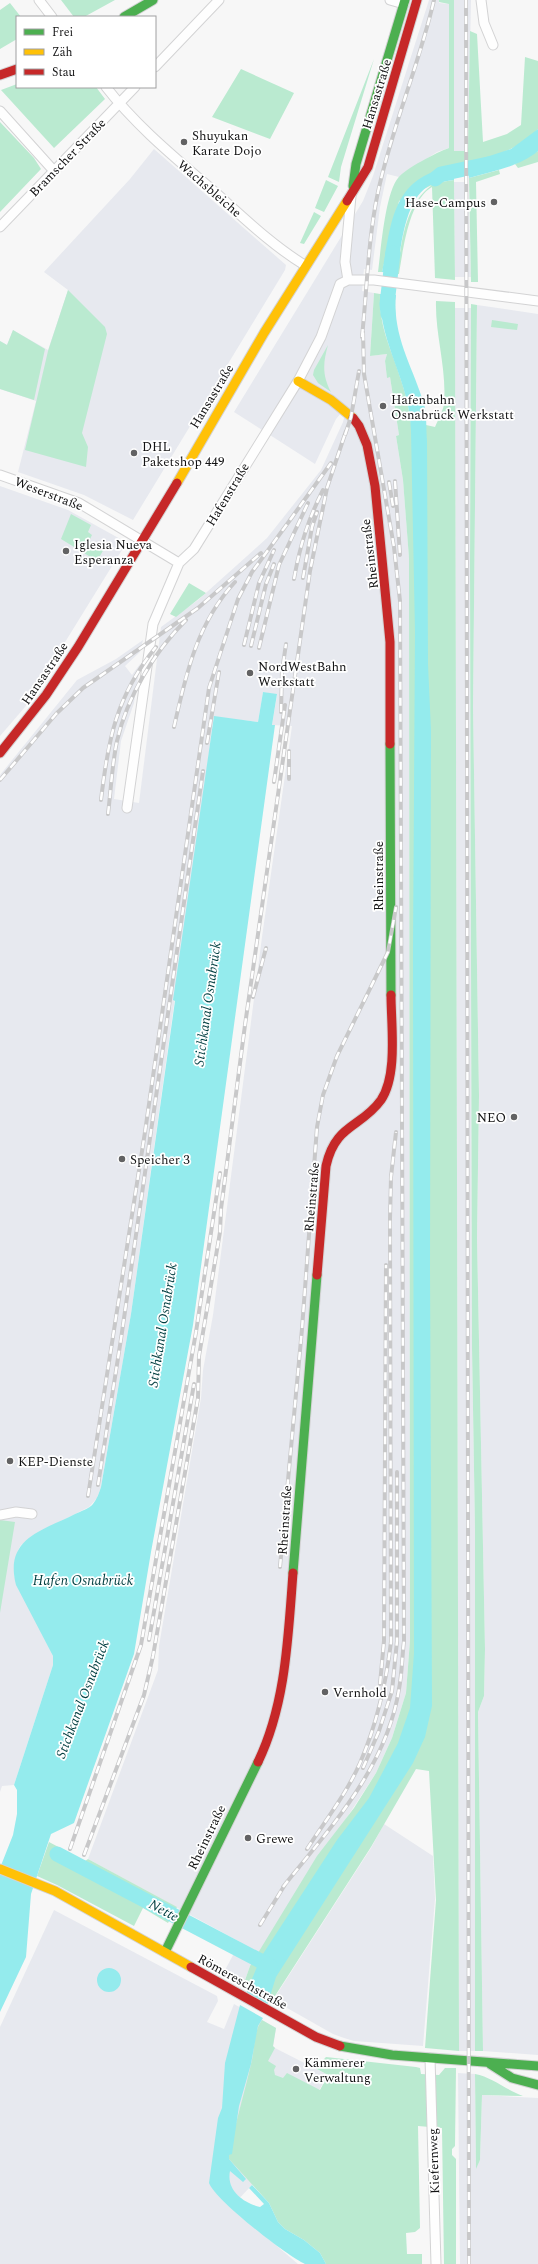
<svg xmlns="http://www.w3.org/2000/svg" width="538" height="2264" font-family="Spectral,serif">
  <rect width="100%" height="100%" fill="#f7f7f7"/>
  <!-- built -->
  <path fill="#e7e9ef" d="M429 0H439V3L449 4V148L437 152 399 177 387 174 380 207 372 270 364 269 362 291 374 293 370 356 387 354 385 362 387 377H390L399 435 396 436 403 480 409 558 410 1640 406 1693 392 1738 376 1773 250 1966 244 1983 224 1972 240 1942 88 1859 158 1670 159 1646 201 1398 203 1370 213 1315 262 937 292 726 272 725 277 695 263 692 258 722 214 717 131 1314 101 1487 97 1498 89 1507 47 1528 21 1545 18 1550 14 1576 53 1656V1665L14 1785 2 1786 0 1792V775L77 680 116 659 143 640 140 652 125 666 132 675 140 664 134 703 121 741 114 799 139 803 161 627 198 600 267 538 321 470 343 422 347 406 336 419 315 464 234 412 363 201 373 176Z
    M454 0H471L468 151H454Z
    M154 149 286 265 285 270 133 520 84 495 18 472 36 401 0 389V341L7 345 13 330 48 350 68 290 44 272 130 179Z
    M454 182H468L471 277H455Z
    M477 305 538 314V2055L483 2051 478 1712 484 1696 485 1649 477 1238 479 1096 473 707Z
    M455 308H471L470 564 472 1348 475 1529V2051H459Z
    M0 486 68 510 124 541 125 545 25 707 0 736Z
    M384 1824 433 1856 435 1899 423 2046 354 2041 344 2038 333 2034 273 2000 371 1848Z
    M54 1910 217 1996 218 2001 207 2022 224 2029 234 2004 276 2028 273 2047 328 2075 270 2174 252 2185 231 2207 298 2264H0V2027Z
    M458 2073 475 2074 476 2168 480 2160 482 2095 538 2098V2264H460Z"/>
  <!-- green -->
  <path fill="#baead0" d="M61 0H115L84 17H74Z
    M439 0H454V151H468L470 31 477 34 483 142 507 134 521 125 525 57 538 61V129C514 154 481 161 448 167L441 182 454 180 455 280 435 278 432 187C409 200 403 250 399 274H397C402 241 404 206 432 185L399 201 382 272H378C381 249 385 194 398 178 405 169 437 152 449 148V4L439 2Z
    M10 3 21 17H17V39L0 49V10Z
    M374 59 341 167 339 182 328 177Z
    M241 69 294 93 270 139 212 117Z
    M17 84V87H96L105 99 54 148 1 90Z
    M0 122 34 158 41 169 0 212Z
    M538 151V162L518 168 515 164Z
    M499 170 500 174 476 182 478 282H471L469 178Z
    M326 180 338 186 324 212 315 208Z
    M314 212 321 216 304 244 300 243Z
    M68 290 105 327 107 334 82 433 88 447 86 467 25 450 48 351Z
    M374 293 380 294C379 330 392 349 402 383 407 398 410 415 412 431L426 425 435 427C438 420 443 411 444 404 447 369 435 335 436 301L455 302 459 2051 425 2048 436 1900 429 1771 416 1769 371 1847 273 1999 244 1983 250 1966 317 1856 354 1808 376 1773 392 1738 406 1693 410 1640 409 558 403 480 396 436 399 435 390 377 387 378 385 361 387 354 370 356Z
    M471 304 477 305 473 707 479 1096 477 1238 485 1649 484 1696 478 1712 483 2051H475V1529L472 1348 470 564Z
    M492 320 518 324 517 330 491 327Z
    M13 330 45 349 34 400 0 389V341L7 345Z
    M328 345C323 363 322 375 331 392L318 383 313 375 314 370Z
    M71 514 91 525 88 532 92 535 89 541 104 549 97 561 61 539Z
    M189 583 206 593 176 617 170 614Z
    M0 1520 15 1522 0 1613Z
    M49 1842 85 1861 88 1859 177 1907 168 1923 143 1908 134 1926 57 1885 37 1876Z
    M262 2020 276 2028 273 2046 275 2048 268 2061 276 2066 274 2070 275 2075 283 2078 287 2073 320 2090 328 2075 315 2068 326 2057 416 2067 420 2068 421 2074 439 2075 445 2068H456L455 2146 452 2149V2155L456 2159V2264H444L442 2128 418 2126 420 2228 415 2232 406 2233 407 2254H422V2264H326L320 2253 304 2240 285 2229 278 2222 269 2203 229 2159V2155C235 2124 244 2095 251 2064 255 2050 253 2032 262 2020Z
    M475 2074C492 2077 506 2090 523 2096L482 2095 480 2160 476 2169Z"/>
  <!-- water -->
  <path fill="#94ebed" d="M538 129V151C519 167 492 171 469 178L468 163 511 149Z
    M454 166V180C447 181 439 182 432 184 404 197 401 248 397 274L382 272C392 220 392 177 454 166Z
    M380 294 396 295C392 336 413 367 424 404 427 416 426 429 427 441L428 664 431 731 430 1269 432 1706 425 1737 413 1763 276 1977 266 2009 245 1996 261 1957 337 1840 369 1798 398 1743 410 1708 414 1653 413 950 415 632 411 431C410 381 379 344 380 294Z
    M263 692 277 694 272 725H275L193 1325 151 1552 134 1654 74 1823 51 1834 31 1894 26 1957 0 2012V1868L13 1835 17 1814V1790L14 1785 53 1665V1656L16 1585C4 1538 42 1531 75 1514 81 1511 89 1509 93 1504 97 1499 99 1493 101 1487L131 1314 175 1001 173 1000 214 716 258 722Z
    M97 1980a12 12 0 1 1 24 0a12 12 0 1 1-24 0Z
    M240 2005 263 2018 258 2026 251 2064 239 2106 232 2154 229 2155V2159L246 2179 243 2182 230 2171C226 2191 244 2203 260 2207L264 2204 249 2188 252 2185 269 2203 278 2222 285 2229 304 2240 320 2253 326 2264C320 2264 310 2264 305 2264 287 2256 215 2200 209 2183L218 2118 222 2108 225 2063Z"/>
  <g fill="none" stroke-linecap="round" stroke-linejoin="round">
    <!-- river -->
    <path stroke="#94ebed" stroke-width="15" d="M435 179 441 174 488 164
      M388 314 387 304 393 253
      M57 1854 270 1966"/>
    <defs>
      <path id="street" d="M39 0 52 17
        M390 0 404 4
        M481 0 484 23 493 45
        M155 67 219 0
        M106 87C137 127 178 160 216 193 245 219 273 246 306 266
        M0 111 54 171
        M0 227 135 87
        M348 280 345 262 351 196
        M0 475 79 503 179 563
        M127 808 153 624 179 563 194 549 298 381 321 337 340 284 348 280H374L538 301
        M0 1515 16 1512 32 1514
        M430 2058 436 2264"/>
      <path id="fast" d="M124 17 153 0
        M353 186 356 164 405 0
        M390 744 391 995
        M293 1573 317 1275
        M165 1952 258 1762
        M340 2046 392 2055 538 2066
        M490 2064 512 2078 538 2085"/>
      <path id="slow" d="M298 381 331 400 353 418
        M177 483 264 333 347 201
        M0 1869 55 1891 191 1967"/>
      <path id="jam" d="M0 75 17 69
        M347 201 368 167 417 0
        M353 418 359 426 367 445 375 486 390 642V744
        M0 753 46 695 78 647 177 483
        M317 1275 326 1166C335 1124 361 1128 381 1100 398 1075 391 1025 391 995
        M258 1762C286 1704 288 1637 293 1573
        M191 1967 316 2037 340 2046"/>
    </defs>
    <!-- street casing -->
    <use href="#street" stroke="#d3d3d4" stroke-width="11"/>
    <!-- fast casing -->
    <use href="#fast" stroke="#d3d3d4" stroke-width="11"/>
    <!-- slow casing -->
    <use href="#slow" stroke="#d3d3d4" stroke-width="11"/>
    <!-- jam casing -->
    <use href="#jam" stroke="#d3d3d4" stroke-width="11"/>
    <!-- street -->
    <use href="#street" stroke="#fefefe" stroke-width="9"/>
    <!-- fast -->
    <use href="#fast" stroke="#4caf50" stroke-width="9"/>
    <!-- slow -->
    <use href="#slow" stroke="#ffc107" stroke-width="9"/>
    <!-- jam -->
    <use href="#jam" stroke="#c62828" stroke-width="9"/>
    <defs>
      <path id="rail" d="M466 0 469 2264
        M362 337C367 289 368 239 378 192 392 127 419 65 434 0
        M345 435 351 417 359 371
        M395 481 400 555
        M389 482 393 506
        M290 520 331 463
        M303 578 312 527 317 512
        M294 579C300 545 308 520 323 490
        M244 645 259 583 274 550
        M251 646 266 584 274 564
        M259 648 279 565 308 503
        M281 712 282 671 286 644
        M174 727C186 674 197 623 235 582
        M207 743 219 672
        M289 751V779
        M0 780 56 714 83 688 198 608 261 553
        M274 782 285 705
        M101 800C108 740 116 696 156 647
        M108 814C111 790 112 764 117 741 127 697 154 652 186 620
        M253 997 266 948
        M98 1485 121 1339 203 771
        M88 1496 145 1132 209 688 238 599 252 572 293 516
        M280 1567 302 1329 317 1127 323 1095 337 1056 388 952 396 907
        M149 1640 194 1384
        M380 1684 384 1641 386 1265
        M363 1768 379 1731 392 1691 397 1641V1472
        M70 1849 141 1645 196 1332 220 1173
        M307 1849C325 1821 347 1793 360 1763 377 1724 386 1683 391 1642L390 1219 391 1177 396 1132
        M84 1855 144 1695 153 1656 198 1398 199 1356 220 1232 221 1209 245 1025 310 571 327 488 346 431
        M283 1887C330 1828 387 1767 399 1689 402 1674 402 1657 404 1641L400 601 394 547 364 374 363 332
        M260 1925 286 1883"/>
    </defs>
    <!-- rail casing -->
    <use href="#rail" stroke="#c8c8c9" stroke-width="4"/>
    <!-- rail -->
    <use href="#rail" stroke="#fff" stroke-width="2.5" stroke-dasharray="8" stroke-linecap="butt"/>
  </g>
  <!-- markers -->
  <g fill="#626263" stroke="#fff" stroke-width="1.5">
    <circle cx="184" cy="142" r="4"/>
    <circle cx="494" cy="202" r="4"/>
    <circle cx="383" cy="406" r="4"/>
    <circle cx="134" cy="453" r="4"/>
    <circle cx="66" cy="551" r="4"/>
    <circle cx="250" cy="673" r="4"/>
    <circle cx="514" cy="1117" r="4"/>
    <circle cx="122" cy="1159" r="4"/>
    <circle cx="10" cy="1461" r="4"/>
    <circle cx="325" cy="1692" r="4"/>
    <circle cx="248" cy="1838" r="4"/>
    <circle cx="296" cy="2069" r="4"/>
  </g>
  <g text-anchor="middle" stroke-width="3.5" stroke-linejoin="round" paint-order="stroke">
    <!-- street labels -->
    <g font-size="13" fill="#121213" stroke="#fff">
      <text transform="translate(376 94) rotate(-73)" y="5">Hansastraße</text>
      <text transform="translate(67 157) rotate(-46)" y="5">Bramscher Straße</text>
      <text transform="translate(210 188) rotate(41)" y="5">Wachsbleiche</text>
      <text transform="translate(211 396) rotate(-59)" y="5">Hansastraße</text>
      <text transform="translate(49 493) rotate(21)" y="5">Weserstraße</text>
      <text transform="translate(227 494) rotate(-59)" y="5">Hafenstraße</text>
      <text transform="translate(369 554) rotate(-97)" y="5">Rheinstraße</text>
      <text transform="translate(44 673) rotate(-56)" y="5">Hansastraße</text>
      <text transform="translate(378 876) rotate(-90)" y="5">Rheinstraße</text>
      <text transform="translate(311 1197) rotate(-85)" y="5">Rheinstraße</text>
      <text transform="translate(284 1520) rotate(-86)" y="5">Rheinstraße</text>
      <text transform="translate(206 1837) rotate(-64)" y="5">Rheinstraße</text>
      <text transform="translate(243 1981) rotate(29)" y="5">Römereschstraße</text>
      <text transform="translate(433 2161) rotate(-92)" y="5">Kiefernweg</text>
    </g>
    <!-- poi labels -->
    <g font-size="13" fill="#121213" stroke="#fff" text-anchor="start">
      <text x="192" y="140">Shuyukan<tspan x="192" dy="15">Karate Dojo</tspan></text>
      <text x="486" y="207" text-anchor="end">Hase-Campus</text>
      <text x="391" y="404">Hafenbahn<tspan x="391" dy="15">Osnabrück Werkstatt</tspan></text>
      <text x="142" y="451">DHL<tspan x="142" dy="15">Paketshop 449</tspan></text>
      <text x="74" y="549">Iglesia Nueva<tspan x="74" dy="15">Esperanza</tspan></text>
      <text x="258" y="671">NordWestBahn<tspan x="258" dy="15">Werkstatt</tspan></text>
      <text x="506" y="1122" text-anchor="end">NEO</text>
      <text x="130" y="1164">Speicher 3</text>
      <text x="18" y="1466">KEP-Dienste</text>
      <text x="333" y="1697">Vernhold</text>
      <text x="256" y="1843">Grewe</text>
      <text x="304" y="2067">Kämmerer<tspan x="304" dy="15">Verwaltung</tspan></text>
    </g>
    <!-- water labels -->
    <g font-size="14" font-style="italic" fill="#003e40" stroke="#fff">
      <text transform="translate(207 1004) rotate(-82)" y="5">Stichkanal Osnabrück</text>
      <text transform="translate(162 1325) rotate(-81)" y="5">Stichkanal Osnabrück</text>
      <text x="83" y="1585">Hafen Osnabrück</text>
      <text transform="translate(82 1699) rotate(-69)" y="5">Stichkanal Osnabrück</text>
      <text transform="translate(164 1910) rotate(28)" y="5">Nette</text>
    </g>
  </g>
  <!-- legend -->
  <rect x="16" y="16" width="140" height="72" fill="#ffffff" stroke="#a0a0a1"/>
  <rect x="24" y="29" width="20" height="6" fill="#4caf50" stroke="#a0a0a1"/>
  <text x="52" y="36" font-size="12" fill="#121213">Frei</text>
  <rect x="24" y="49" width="20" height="6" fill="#ffc107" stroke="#a0a0a1"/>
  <text x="52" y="56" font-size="12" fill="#121213">Zäh</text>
  <rect x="24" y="69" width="20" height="6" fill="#c62828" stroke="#a0a0a1"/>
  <text x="52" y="76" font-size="12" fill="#121213">Stau</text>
</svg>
